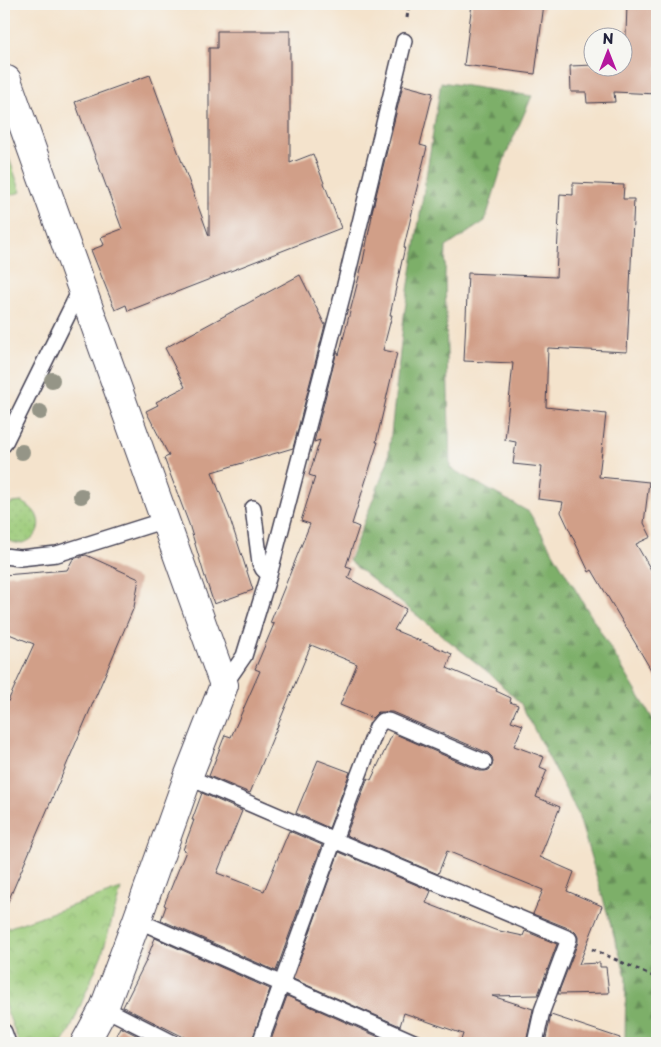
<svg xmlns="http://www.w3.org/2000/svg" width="661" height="1047" font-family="'Playpen Sans',sans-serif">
  <defs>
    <pattern id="grass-dots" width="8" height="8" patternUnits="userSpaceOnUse" patternTransform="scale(1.25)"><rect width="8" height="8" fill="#9ccb79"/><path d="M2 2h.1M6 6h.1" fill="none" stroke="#86ae6a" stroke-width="1.8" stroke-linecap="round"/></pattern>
    <pattern id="forest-firs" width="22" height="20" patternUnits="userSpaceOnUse" patternTransform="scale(1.25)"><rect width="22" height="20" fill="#7daf69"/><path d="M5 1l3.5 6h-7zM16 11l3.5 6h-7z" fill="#668e58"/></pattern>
    <pattern id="park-crowns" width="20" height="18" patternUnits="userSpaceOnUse" patternTransform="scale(1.25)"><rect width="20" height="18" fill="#9ccb79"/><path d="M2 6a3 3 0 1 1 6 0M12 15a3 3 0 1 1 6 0" fill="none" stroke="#86ae6a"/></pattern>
  </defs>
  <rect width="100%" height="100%" fill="#f6f6f2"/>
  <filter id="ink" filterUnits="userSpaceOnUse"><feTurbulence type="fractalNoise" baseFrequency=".02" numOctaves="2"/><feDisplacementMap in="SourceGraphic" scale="10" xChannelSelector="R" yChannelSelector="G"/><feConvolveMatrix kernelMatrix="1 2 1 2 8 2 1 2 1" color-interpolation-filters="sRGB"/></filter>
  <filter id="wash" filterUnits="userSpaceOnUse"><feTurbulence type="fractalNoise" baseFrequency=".0096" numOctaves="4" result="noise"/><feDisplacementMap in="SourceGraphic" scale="20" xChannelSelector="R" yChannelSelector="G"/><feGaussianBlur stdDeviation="1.12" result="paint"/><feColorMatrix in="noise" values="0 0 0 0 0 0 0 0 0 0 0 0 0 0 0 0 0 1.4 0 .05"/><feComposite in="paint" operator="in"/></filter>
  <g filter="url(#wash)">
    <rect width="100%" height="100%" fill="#f4e3cc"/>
    <!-- grass -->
    <path fill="url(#grass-dots)" stroke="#5f765a" d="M22 502C58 520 28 558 4 537V508L12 503Z"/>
    <!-- forest -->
    <path fill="url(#forest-firs)" stroke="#506852" d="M441 82 532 96 505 157 485 221 446 247 445 276 450 468 529 512 657 726V1043H625L626 976 578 814 521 704 489 673 349 561 388 461 404 316Z"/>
    <!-- park -->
    <path fill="url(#park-crowns)" stroke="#5f765a" d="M4 144 21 192 4 197Z
      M121 889 102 954 71 1028 62 1043H19L4 1003V929Z"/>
    <g id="blocks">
      <!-- building -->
      <path fill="#d19f88" d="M472 4H544L535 74 464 65Z
        M627 4H657V94L614 92 615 102 587 103 586 92H571L570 66 594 65V68H624V64H625Z
        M217 31H290V163L313 154 341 228 128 311 126 305 115 310 91 250 104 245 101 237 122 229 75 102 150 75 209 236V48H217Z
        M403 85 433 93 420 145 427 147 412 208H413L404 247H405L390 315H392L383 350 397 353 376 442H378L352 524 359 527 346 566 352 568 348 578 406 609 394 630 452 654 447 668 497 689 496 691 511 698 510 702 518 705 511 721 523 725 514 746 544 757 540 767 547 770 536 797 560 807 540 857 574 872 567 891 602 906 579 964 600 963V967H606L609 993 558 994 578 942V937L576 933 573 930 533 914 543 890 447 851 438 874 346 835 368 778 371 780 393 733 480 771H485L489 770 492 766 493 761 492 757 488 753 392 712H378L372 718 340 705 357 664 311 645 250 793 209 776 225 735 231 737 260 671 255 669 274 624 270 623 310 524 301 521 315 477 309 475 320 440 314 442 337 351 339 355 363 261 372 216H371Z
        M573 183 624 185 623 199H634L627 352 548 348 546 407 606 414 599 477 649 482 644 523 651 537 636 544 657 580V680L592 570 589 572 561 512 563 502 538 499 542 467 513 464 516 442 505 440 513 363 464 361 468 273 556 277 560 194 573 195Z
        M300 275 325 325 293 448 212 472 230 519 253 590 214 604 204 574 189 524 164 458 169 456 146 411 158 405 156 402 185 387 165 348Z
        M86 555 139 579 134 607 4 911V710L34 644 4 632V575L67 570 73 559 79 557 81 558V556Z
        M318 760 350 772 329 828 296 813Z
        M202 793 242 811 217 873 264 891 289 831 322 845 276 971 161 920 166 906 164 905 186 851 183 850 194 820H192Z
        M339 852 431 891 426 903 495 930 523 936 525 931 557 944 538 995 492 996 533 1009 526 1043H460L463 1034 404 1013 400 1026 293 979Z
        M155 938 270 989 251 1043H196L123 1007 146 961Z
        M287 996 392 1043H270Z
        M551 1015 620 1038 619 1043H545Z
        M120 1027 152 1043H113Z"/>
    </g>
  </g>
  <g filter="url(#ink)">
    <use href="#blocks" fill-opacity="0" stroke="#423f51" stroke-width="1"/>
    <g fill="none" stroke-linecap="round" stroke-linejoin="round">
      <defs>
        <path id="lane" d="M4 444 81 288
          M253 508 260 563 263 569 269 575
          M4 556 20 558 57 554 165 520
          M224 685 244 656 269 575 343 293 404 41
          M188 777 334 840 569 939 542 1011 535 1043
          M137 920 416 1043
          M104 1008 173 1043
          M4 1032 8 1043
          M260 1043 334 840 377 727 382 721H388L484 762"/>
        <path id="street" d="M4 81 7 80 224 685 188 777 137 920 104 1008 85 1043"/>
      </defs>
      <!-- lane casing -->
      <use href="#lane" stroke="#423f51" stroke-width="18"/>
      <!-- street casing -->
      <use href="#street" stroke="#423f51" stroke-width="30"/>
      <!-- path -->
      <path stroke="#423f51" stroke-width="3" stroke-dasharray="4 4" stroke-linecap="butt" d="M407 18 409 4
        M592 949 657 978"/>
      <!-- lane -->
      <use href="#lane" stroke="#fff" stroke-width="15"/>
      <!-- street -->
      <use href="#street" stroke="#fff" stroke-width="28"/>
    </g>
    <!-- trees -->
    <g fill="#959587">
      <circle cx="52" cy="380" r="8"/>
      <circle cx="40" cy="412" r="8"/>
      <circle cx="22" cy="452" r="8"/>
      <circle cx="81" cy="496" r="8"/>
    </g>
  </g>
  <!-- margin -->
  <rect width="661" height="1047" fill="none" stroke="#f6f6f2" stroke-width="20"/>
  <!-- north arrow -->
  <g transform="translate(608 52)"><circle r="24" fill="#f6f6f2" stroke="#a1a1a9"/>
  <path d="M0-4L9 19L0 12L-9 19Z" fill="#b5179e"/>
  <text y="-8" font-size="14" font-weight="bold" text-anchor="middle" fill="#22223b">N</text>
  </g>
</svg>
